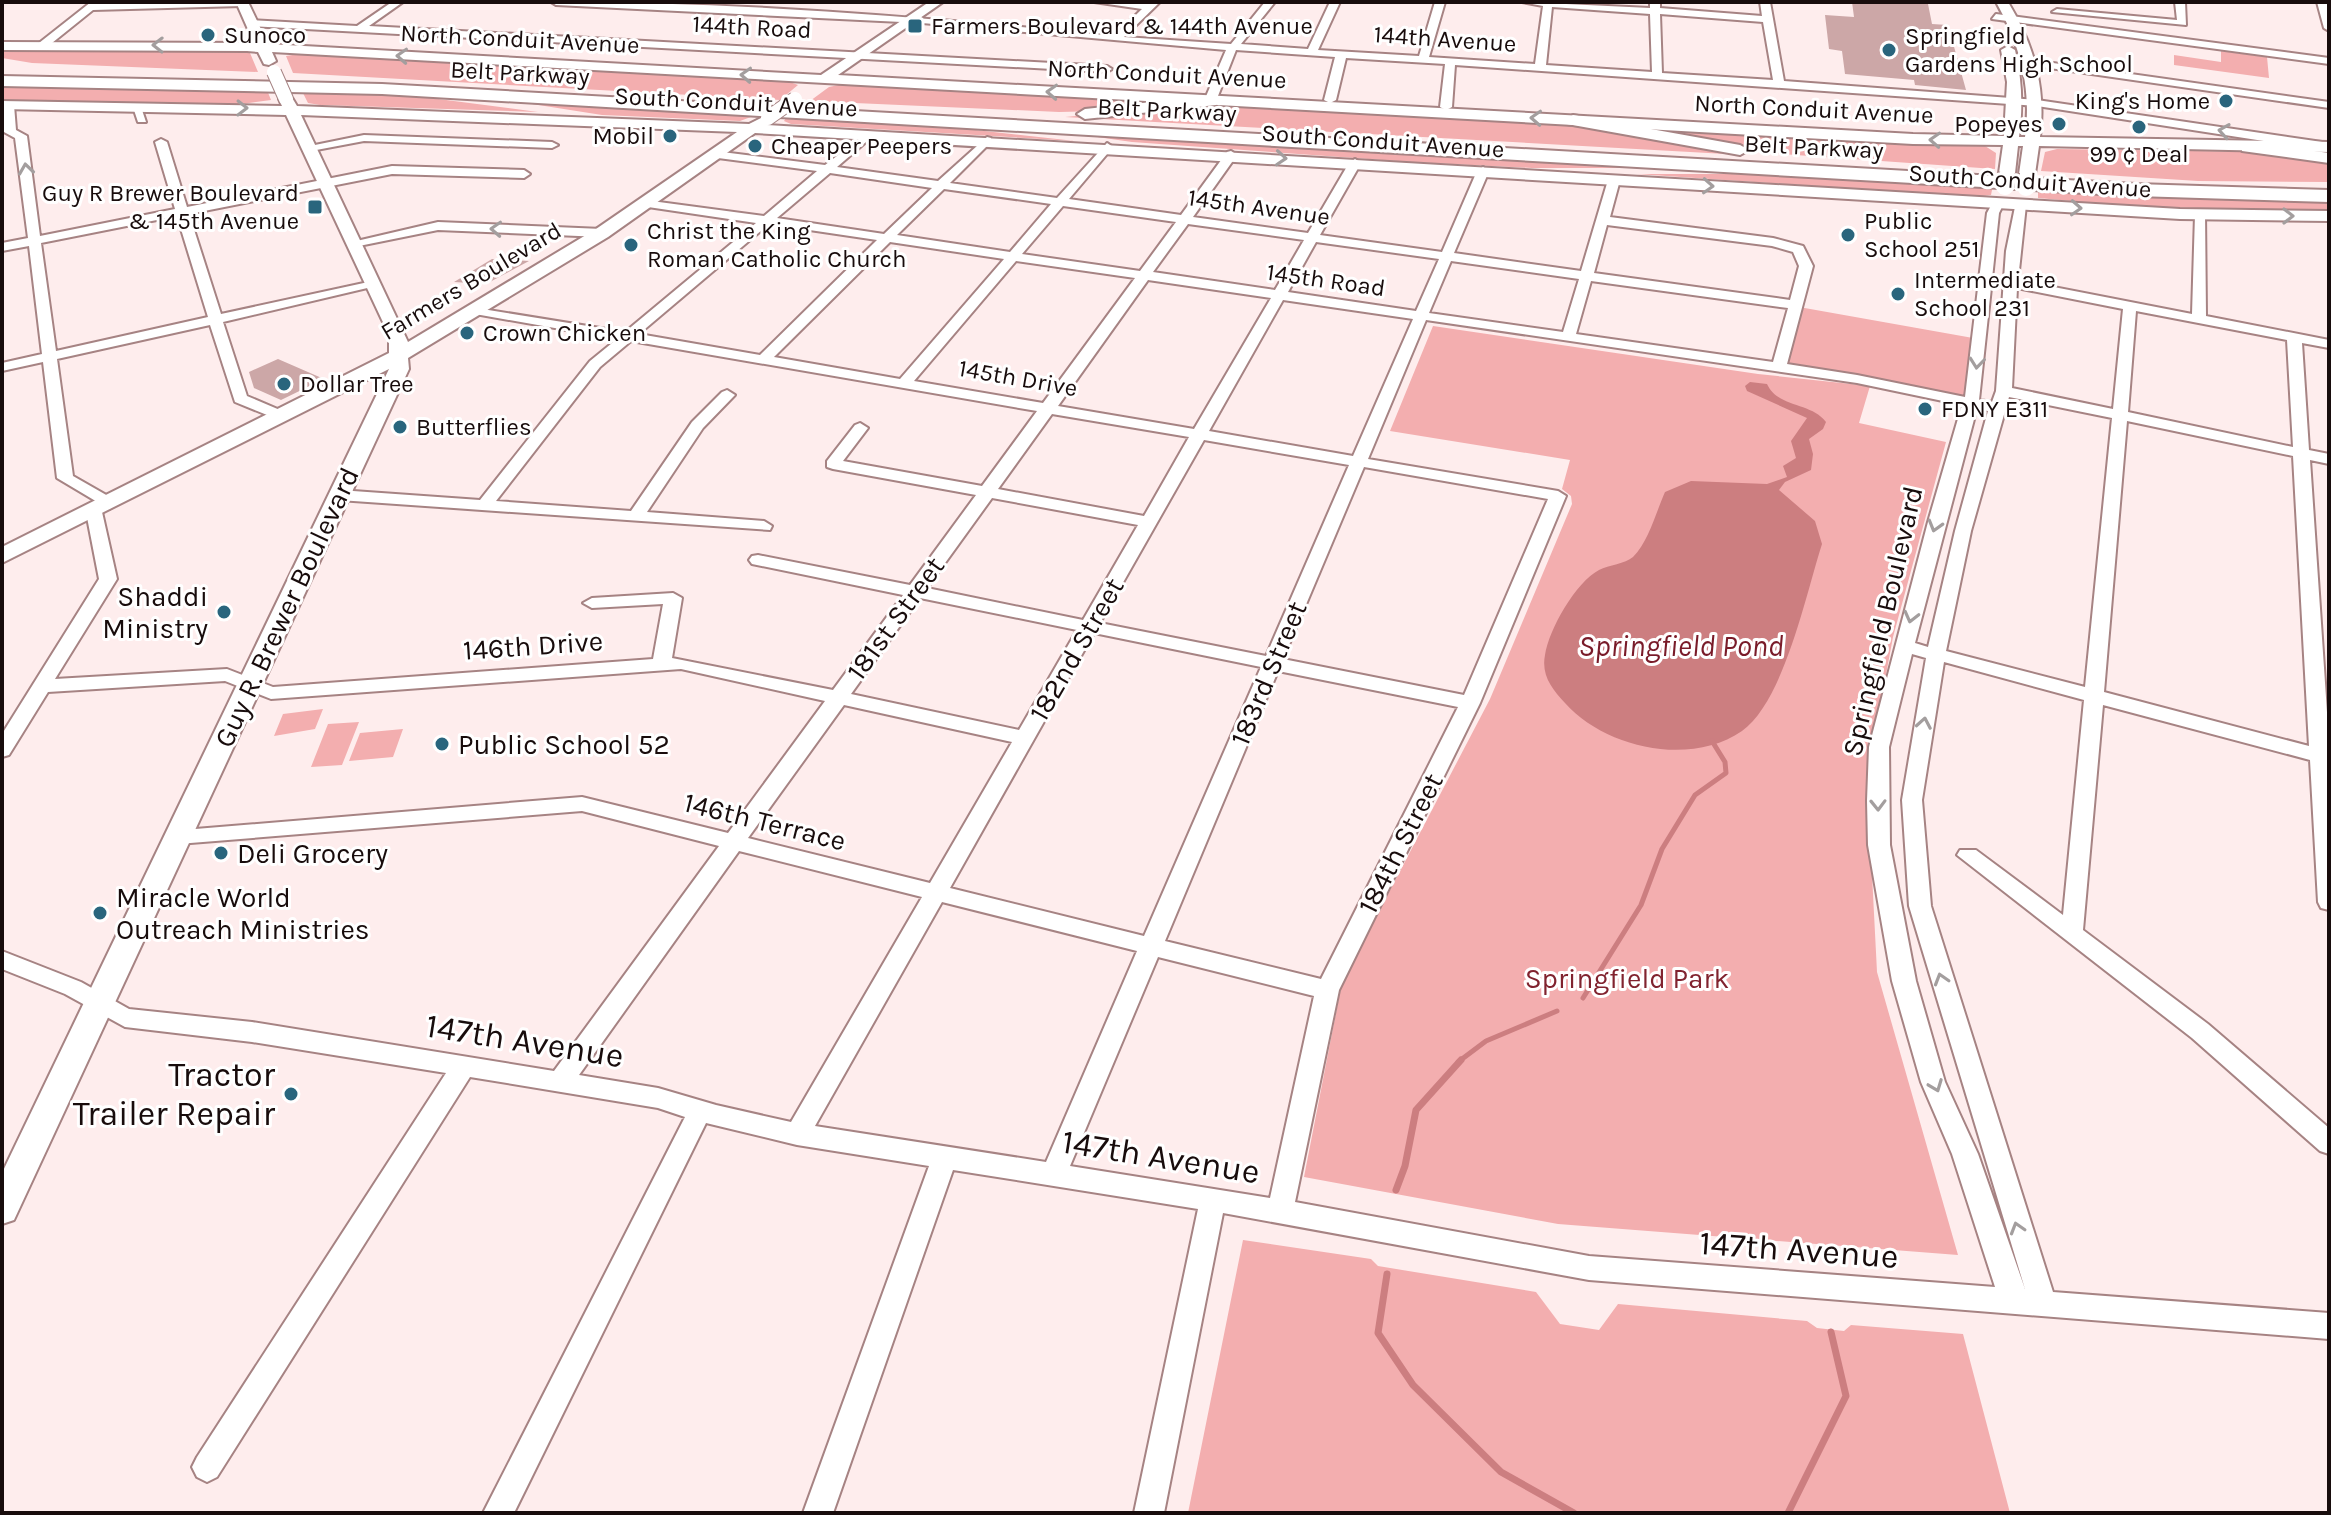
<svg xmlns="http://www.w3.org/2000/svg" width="2331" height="1515" font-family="Karla,sans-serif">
  <rect width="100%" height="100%" fill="#feeded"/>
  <!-- green -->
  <path fill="#f3aeaf" d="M2 49 238 51 250 53 258 72 32 63 2 58Z
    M2221 51 2267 57 2269 78 2174 65V55L2221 62Z
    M299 54 787 81 798 85 780 100 293 73 286 56Z
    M843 84 1159 102 1100 111 1059 112 810 101 829 87Z
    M2 86 267 90 271 100 242 104 2 101Z
    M302 91 415 96 538 112 320 105 308 103Z
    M513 101 759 114 740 121 602 115Z
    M1197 105 1570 125 1726 154 1065 117Z
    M788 115 931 125 1075 141 791 124 784 121Z
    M1641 128 1985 146 1996 153 1995 169 1767 153Z
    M1055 131 1131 138 1671 168H1532L1411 162 1132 142Z
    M2057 149 2266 152 2329 160V182L2198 181 2041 171 2045 152Z
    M1637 174H1732L1993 185 1991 195 1974 197Z
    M2038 188 2163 197 2329 202V209L2172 210 2038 198Z
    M1799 307 1973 338 1964 396 1853 375 1786 366Z
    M1433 326 1758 374 1870 386 1859 423 1946 442 1893 637 1867 777 1877 972 1958 1255 1558 1224 1304 1177 1342 982 1490 699 1572 504 1571 496 1562 489 1570 460 1390 431Z
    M323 709 315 729 274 736 283 714Z
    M359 722 342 765 311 767 328 724Z
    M403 729 393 757 349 761 360 733Z
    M1243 1240 1371 1259 1378 1266 1536 1292 1560 1324 1599 1330 1618 1304 1807 1321 1817 1328 1844 1331 1851 1325 1963 1334 2010 1513H1188Z"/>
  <!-- water -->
  <path fill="#cc7e80" d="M1750 382 1767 384C1778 408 1811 402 1826 422L1823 429 1809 439 1813 454 1811 470 1785 482 1779 490 1815 521 1822 544C1806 594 1784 701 1742 731 1690 767 1605 748 1565 703 1552 689 1541 675 1545 655 1549 629 1576 582 1599 570 1609 565 1625 564 1633 557 1649 541 1656 512 1665 492L1691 481 1767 484 1787 477 1783 466 1796 458 1791 441 1807 418 1747 391 1745 386Z"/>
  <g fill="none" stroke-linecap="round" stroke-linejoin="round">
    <!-- stream-far1 -->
    <path stroke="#cc7e80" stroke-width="5" d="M1583 998 1641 905 1662 849 1695 795 1726 773 1725 762 1712 741
      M1458 1062 1486 1041 1557 1011"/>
    <!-- stream -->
    <path stroke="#cc7e80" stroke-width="7" d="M1396 1190 1405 1166 1416 1110 1461 1060
      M1387 1274 1378 1333 1413 1385 1501 1472 1574 1513
      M1788 1513 1846 1396 1831 1332"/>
  </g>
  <!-- building -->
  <path fill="#cca7a7" d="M1852 2 1928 4 1932 24 1948 25 1966 90 1915 85 1914 80 1845 74 1842 51 1829 49 1825 15 1854 17Z
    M492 259 529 261 486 284 454 282Z
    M278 359 324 379 281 400 254 388 249 372Z"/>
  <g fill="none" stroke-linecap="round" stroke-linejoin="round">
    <defs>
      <path id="minor" d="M91 2 101 4 247 3 242 6 93 10 47 47H39V43Z
        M392 2H403L369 26 1107 66 1112 69 1107 72 251 26 246 23 251 20 357 26Z
        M551 2C739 2 927 17 1114 36L1142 9 1094 2H1160L1124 37 1231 44 1265 2H1275L1241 44 1308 49 1330 2H1340L1318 50 1419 56 1435 2H1445L1429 57 1535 64 1543 6 1522 2 1650 8V2H1660V8L1762 16 1760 2H1770L1784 81 2037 100 2329 143V151L2037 106 1455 65 1452 107 1446 110 1440 107 1445 64 1346 58 1336 100 1330 103 1324 100 1335 57 1236 50 1216 101 1210 104 1204 101 1226 50 922 23 556 5ZM1552 7 1650 14 1652 72 1546 65ZM1660 14 1763 22 1773 80 1662 73Z
        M2175 2H2185L2186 25 2052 12 2057 9 2177 20Z
        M2317 2H2327L2329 31 2324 28Z
        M1996 14 2329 58V64L1992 19Z
        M2011 57 2329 102V108L2007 62 2006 60Z
        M4 103 14 105 16 130 27 136 40 236 175 209 155 142 161 139 167 142 187 207 392 166 524 170 530 174 524 178 392 174 189 214 221 314 373 281 380 285 223 322 247 396 287 413V419L282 421 235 402 210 325 57 359 73 476 115 500 117 504 109 509 57 478 43 362 2 371V363L42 354 29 246 2 251V243L28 238 15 138 4 132ZM177 216 208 317 56 351 41 243Z
        M132 104H140L146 122H138Z
        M364 135 552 142 558 145 552 148 364 141 311 151 305 147Z
        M862 137 866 138V142L837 167 938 181 987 137 991 138V142L950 183 1057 198 1107 143 1113 147 1069 199 1181 215 1227 152 1231 151 1237 155 1193 217 1308 233 1349 163 1355 159 1361 163 1320 235 1442 252 1477 171 1483 167 1489 171 1454 253 1581 271 1608 180 1614 176 1620 180 1610 217 1773 238 1803 246 1813 266 1787 364 1857 375 1965 397 1987 213 1994 200 1998 199 2004 203 1999 213 1979 400 1992 402 1996 391 2006 251 2016 202 2026 205 2018 280 2192 314 2195 215 2205 212 2206 316 2329 340V348L2302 343 2309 450 2329 454V464L2310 460 2329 742V910L2321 908 2318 902 2310 760 2103 705 2083 930 2208 1024 2329 1128V1154L2320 1151 2192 1038 1957 855 1960 850H1976L2063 915 2084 700 1944 662 1922 800 1931 906 2053 1292 2329 1313V1339L1589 1280 1223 1213 1164 1513H1134L1198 1209 953 1170 833 1513H803L929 1166 797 1145 706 1123 514 1513H483L685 1117 658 1108 470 1077 217 1477 207 1482 197 1477 192 1467 197 1457 446 1073 252 1042 125 1027 65 994 2 969V951L81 982 129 1009 252 1022 554 1071 719 846 582 811 178 844 171 841 167 836 171 831 582 797 728 833 825 701 681 669 271 699 225 681 48 692 9 755 2 757V734L99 579 86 512 94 507 102 512 117 579 55 679 227 669 273 687 653 659 663 604 592 608 583 603 592 598 673 593 682 598 672 658 833 690 903 595 752 564 749 560 752 556 758 555 910 585 976 495 833 469 827 467V461L855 425 860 423 868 428 843 461 982 486 1037 411 631 341 600 367 496 501 631 511 692 422 722 392 727 390 735 395 703 428 647 512 764 521 772 526 770 530 339 500 331 495 339 490 480 500 590 361 617 339 475 314 470 313V307L625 332 756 223 648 207 642 203 644 200 764 216 817 171 718 158 712 154 714 151 825 165ZM830 173 932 188 884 234 777 218ZM944 189 1051 204 1010 252 897 235ZM1063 206 1176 222 1140 271 1022 254ZM769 224 877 240 760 355 639 334ZM1188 224 1304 240 1275 290 1153 272ZM1607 225 1772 246 1793 252 1799 266 1790 300 1594 273ZM890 242 1004 259 900 379 774 357ZM1316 242 1439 259 1416 311 1288 292ZM1016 261 1135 278 1043 403 914 381ZM1451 261 1579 279 1563 332 1429 313ZM1148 280 1271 298 1194 429 1058 406ZM1591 281 1788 308 1773 362 1576 334ZM2017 288 2123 309 2113 409 2012 388ZM1283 300 1413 319 1353 456 1209 431ZM2136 311 2287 340 2293 447 2128 412ZM1426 320 1857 383 1962 405 1928 522 1869 747 1867 801 1868 845 1892 981 1921 1082 1952 1154 1995 1287 1589 1256 1295 1202 1339 990 1480 703 1566 496 1558 491 1368 459ZM2009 397 2112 418 2085 687 1946 651 1971 531ZM1977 408 1988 411 1955 531 1928 647 1915 643ZM1052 414 1189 437 1144 516 998 489ZM2127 421 2293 456 2309 746 2104 692ZM1204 440 1349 465 1266 656 1100 623ZM1364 467 1548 499 1464 695 1283 659ZM992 498 1138 525 1083 620 927 588ZM920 598 1077 630 1019 730 851 694ZM1094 633 1261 667 1144 936 950 888ZM1912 654 1926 658 1902 800 1909 906 2025 1289 1978 1154 1945 1082 1916 981 1890 845 1889 747ZM1278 671 1458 707 1321 979 1165 941ZM844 705 1012 742 930 883 748 838ZM739 851 922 897 791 1122 716 1105 658 1088 579 1075ZM942 902 1137 951 1046 1162 815 1126ZM1158 957 1314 996 1270 1198 1070 1166Z
        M438 222 602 229 608 233 602 237 438 230 354 247 348 243Z"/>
      <path id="major" d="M236 2H248L268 44 821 75 929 2H943L838 75 1913 134 2004 136 2007 82 2001 50 2008 46 2015 50C2022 79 2023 107 2019 137H2025C2032 88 2020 45 1996 2H2008C2034 45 2046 87 2040 137L2329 142V152L2039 146 2035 174 2027 179 2019 174 2023 146H2018L2015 173 2007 178 1999 173 2003 145 1913 144 272 52 276 61 269 65 264 64 258 52 247 51 2 50V42L254 43Z
        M286 95 291 96 297 106 749 124 761 118 766 119 767 125 2180 209 2329 211V221L2180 219 755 133 608 237 408 358 409 369 14 1220 2 1224V1173L389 369 2 563V547L389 353V335L286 115 2 109V101L282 106 279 99ZM301 115 737 132 596 229 408 342Z"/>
      <path id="highway" d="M2 76 382 84 2136 184 2329 190V202L2136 196 382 94 2 86Z
        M1210 96 1216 97V105L1085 119 1077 114 1085 109Z
        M1573 115 1740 145 1749 150 1740 155 1567 124 1565 120Z
        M2248 142 2329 153V163L2242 151V143Z"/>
    </defs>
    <!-- minor casing -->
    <use href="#minor" stroke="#a68383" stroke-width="4"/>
    <!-- major casing -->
    <use href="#major" stroke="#a68383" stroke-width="4"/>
    <!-- highway casing -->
    <use href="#highway" stroke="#a68383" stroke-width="4"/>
    <!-- minor -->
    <use href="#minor" fill="#fff" fill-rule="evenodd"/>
    <!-- major -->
    <use href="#major" fill="#fff" fill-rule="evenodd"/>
    <!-- highway -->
    <use href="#highway" fill="#fff" fill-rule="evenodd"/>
    <defs>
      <path id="major-bridge-far1" d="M274 72 286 99
        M768 118 795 99
        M2005 183 2007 173
        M2026 183 2027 174"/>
      <path id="major-bridge" d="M2005 186 2006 181
        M2026 187V181"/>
    </defs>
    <!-- major-bridge-far1 casing -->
    <use href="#major-bridge-far1" stroke="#a68383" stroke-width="16" stroke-linecap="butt"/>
    <!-- major-bridge casing -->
    <use href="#major-bridge" stroke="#a68383" stroke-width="21" stroke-linecap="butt"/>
    <!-- major-bridge-far1 -->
    <use href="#major-bridge-far1" stroke="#fff" stroke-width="14"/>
    <!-- major-bridge -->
    <use href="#major-bridge" stroke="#fff" stroke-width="18"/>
  </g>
  <!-- one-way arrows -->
  <defs><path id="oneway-chevron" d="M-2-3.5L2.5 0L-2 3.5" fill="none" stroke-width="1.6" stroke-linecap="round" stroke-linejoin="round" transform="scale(2)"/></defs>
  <g stroke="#a39e9e">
    <use href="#oneway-chevron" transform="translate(158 45) rotate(-179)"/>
    <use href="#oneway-chevron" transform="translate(402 56) rotate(-177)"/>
    <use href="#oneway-chevron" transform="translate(746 75) rotate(-177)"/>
    <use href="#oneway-chevron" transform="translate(1052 92) rotate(-177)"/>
    <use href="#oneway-chevron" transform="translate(242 108) rotate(1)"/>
    <use href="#oneway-chevron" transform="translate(1536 118) rotate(-177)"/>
    <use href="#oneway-chevron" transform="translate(2224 131) rotate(-171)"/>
    <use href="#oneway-chevron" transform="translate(1935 140) rotate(-177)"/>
    <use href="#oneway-chevron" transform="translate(1281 158) rotate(4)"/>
    <use href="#oneway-chevron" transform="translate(26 169) rotate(-98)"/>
    <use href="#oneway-chevron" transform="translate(1708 186) rotate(3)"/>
    <use href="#oneway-chevron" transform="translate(2076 208) rotate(3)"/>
    <use href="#oneway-chevron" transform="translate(2288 216)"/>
    <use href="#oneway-chevron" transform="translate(496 229) rotate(-177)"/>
    <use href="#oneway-chevron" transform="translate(1977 363) rotate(96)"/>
    <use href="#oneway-chevron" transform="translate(1935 526) rotate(106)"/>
    <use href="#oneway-chevron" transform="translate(1911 617) rotate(104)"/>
    <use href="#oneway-chevron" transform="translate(1924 723) rotate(-80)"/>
    <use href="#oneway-chevron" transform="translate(1878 805) rotate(89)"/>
    <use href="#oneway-chevron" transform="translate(1941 979) rotate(-107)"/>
    <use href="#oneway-chevron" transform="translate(1936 1086) rotate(69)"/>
    <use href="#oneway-chevron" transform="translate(2017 1228) rotate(-107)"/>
  </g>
  <!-- markers -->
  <g fill="#29657d" stroke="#fff" stroke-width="3">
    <rect x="907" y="18" width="16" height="16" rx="4"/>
    <circle cx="208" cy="35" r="8"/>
    <circle cx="1889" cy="50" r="8"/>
    <circle cx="2226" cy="101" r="8"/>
    <circle cx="2059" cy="124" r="8"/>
    <circle cx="2139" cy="127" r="8"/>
    <circle cx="670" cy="136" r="8"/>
    <circle cx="755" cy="146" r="8"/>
    <rect x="307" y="199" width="16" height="16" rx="4"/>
    <circle cx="1848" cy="235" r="8"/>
    <circle cx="631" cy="245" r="8"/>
    <circle cx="1898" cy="294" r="8"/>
    <circle cx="467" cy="333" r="8"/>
    <circle cx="284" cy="384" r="8"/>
    <circle cx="1925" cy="409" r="8"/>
    <circle cx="400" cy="427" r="8"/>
    <circle cx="224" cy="612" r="8"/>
    <circle cx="442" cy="744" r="8"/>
    <circle cx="221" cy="853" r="8"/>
    <circle cx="100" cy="913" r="8"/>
    <circle cx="291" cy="1094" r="8"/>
  </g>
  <g text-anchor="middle" stroke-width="6" stroke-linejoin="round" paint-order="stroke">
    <!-- far-poi labels -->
    <g font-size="24" fill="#180c0c" stroke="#fff" text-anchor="start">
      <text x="931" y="34">Farmers Boulevard &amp; 144th Avenue</text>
      <text x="224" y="43">Sunoco</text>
      <text x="1905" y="44">Springfield<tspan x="1905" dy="28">Gardens High School</tspan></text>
      <text x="2210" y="109" text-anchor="end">King's Home</text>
      <text x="2043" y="132" text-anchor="end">Popeyes</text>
      <text x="654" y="144" text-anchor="end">Mobil</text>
      <text x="771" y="154">Cheaper Peepers</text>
      <text x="2139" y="162" text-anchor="middle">99 ¢ Deal</text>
      <text x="299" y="201" text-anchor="end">Guy R Brewer Boulevard<tspan x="299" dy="28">&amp; 145th Avenue</tspan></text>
      <text x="1864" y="229">Public<tspan x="1864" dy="28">School 251</tspan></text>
      <text x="647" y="239">Christ the King<tspan x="647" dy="28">Roman Catholic Church</tspan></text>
      <text x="1914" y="288">Intermediate<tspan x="1914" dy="28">School 231</tspan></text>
      <text x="483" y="341">Crown Chicken</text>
      <text x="300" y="392">Dollar Tree</text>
      <text x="1941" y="417">FDNY E311</text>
      <text x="416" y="435">Butterflies</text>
    </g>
    <!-- far-street labels -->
    <g font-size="24" fill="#180c0c" stroke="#fff">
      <text transform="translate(752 27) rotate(3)" y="8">144th Road</text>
      <text transform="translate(520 39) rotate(3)" y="8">North Conduit Avenue</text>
      <text transform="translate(1445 39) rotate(4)" y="8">144th Avenue</text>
      <text transform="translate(520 73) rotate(3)" y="8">Belt Parkway</text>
      <text transform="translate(1167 74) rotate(3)" y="8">North Conduit Avenue</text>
      <text transform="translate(736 102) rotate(3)" y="8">South Conduit Avenue</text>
      <text transform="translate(1814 109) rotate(3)" y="8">North Conduit Avenue</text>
      <text transform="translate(1167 110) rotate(3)" y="8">Belt Parkway</text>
      <text transform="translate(1383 141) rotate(4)" y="8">South Conduit Avenue</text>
      <text transform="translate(1814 147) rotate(3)" y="8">Belt Parkway</text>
      <text transform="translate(2030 181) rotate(4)" y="8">South Conduit Avenue</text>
      <text transform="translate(1259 207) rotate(8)" y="8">145th Avenue</text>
      <text transform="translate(1326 280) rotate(8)" y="8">145th Road</text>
      <text transform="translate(471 281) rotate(-31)" y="8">Farmers Boulevard</text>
      <text transform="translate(1018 378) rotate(10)" y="8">145th Drive</text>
    </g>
    <!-- poi labels -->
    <g font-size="28" fill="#180c0c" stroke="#fff" text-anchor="start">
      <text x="208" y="606" text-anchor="end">Shaddi<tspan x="208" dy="32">Ministry</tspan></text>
      <text x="458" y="754">Public School 52</text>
      <text x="237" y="863">Deli Grocery</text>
      <text x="116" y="907">Miracle World<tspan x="116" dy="32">Outreach Ministries</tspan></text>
    </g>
    <!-- street labels -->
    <g font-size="28" fill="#180c0c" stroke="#fff">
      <text transform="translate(286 607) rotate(-65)" y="10">Guy R. Brewer Boulevard</text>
      <text transform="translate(895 618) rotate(-54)" y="10">181st Street</text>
      <text transform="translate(1882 621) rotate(-77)" y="10">Springfield Boulevard</text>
      <text transform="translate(533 645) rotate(-4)" y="10">146th Drive</text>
      <text transform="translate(1076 649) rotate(-60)" y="10">182nd Street</text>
      <text transform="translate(1268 673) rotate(-67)" y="10">183rd Street</text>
      <text transform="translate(765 821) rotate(14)" y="10">146th Terrace</text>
      <text transform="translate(1400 843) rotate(-63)" y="10">184th Street</text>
    </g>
    <!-- park labels -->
    <g font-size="28" fill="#81232f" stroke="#fff">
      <text x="1627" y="988">Springfield Park</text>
    </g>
    <!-- water labels -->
    <g font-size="30" font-style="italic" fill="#791b29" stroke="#fff">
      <text x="1681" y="656">Springfield Pond</text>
    </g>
    <!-- near-street labels -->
    <g font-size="34" fill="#180c0c" stroke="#fff">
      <text transform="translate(525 1040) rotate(9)" y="12">147th Avenue</text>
      <text transform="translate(1161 1156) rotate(9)" y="12">147th Avenue</text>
      <text transform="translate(1799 1249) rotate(4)" y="12">147th Avenue</text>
    </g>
    <!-- near-poi labels -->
    <g font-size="34" fill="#180c0c" stroke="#fff" text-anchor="end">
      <text x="275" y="1086">Tractor<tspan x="275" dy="39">Trailer Repair</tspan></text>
    </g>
  </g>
  <!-- border -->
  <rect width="2331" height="1515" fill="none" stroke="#180c0c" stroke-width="8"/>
</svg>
